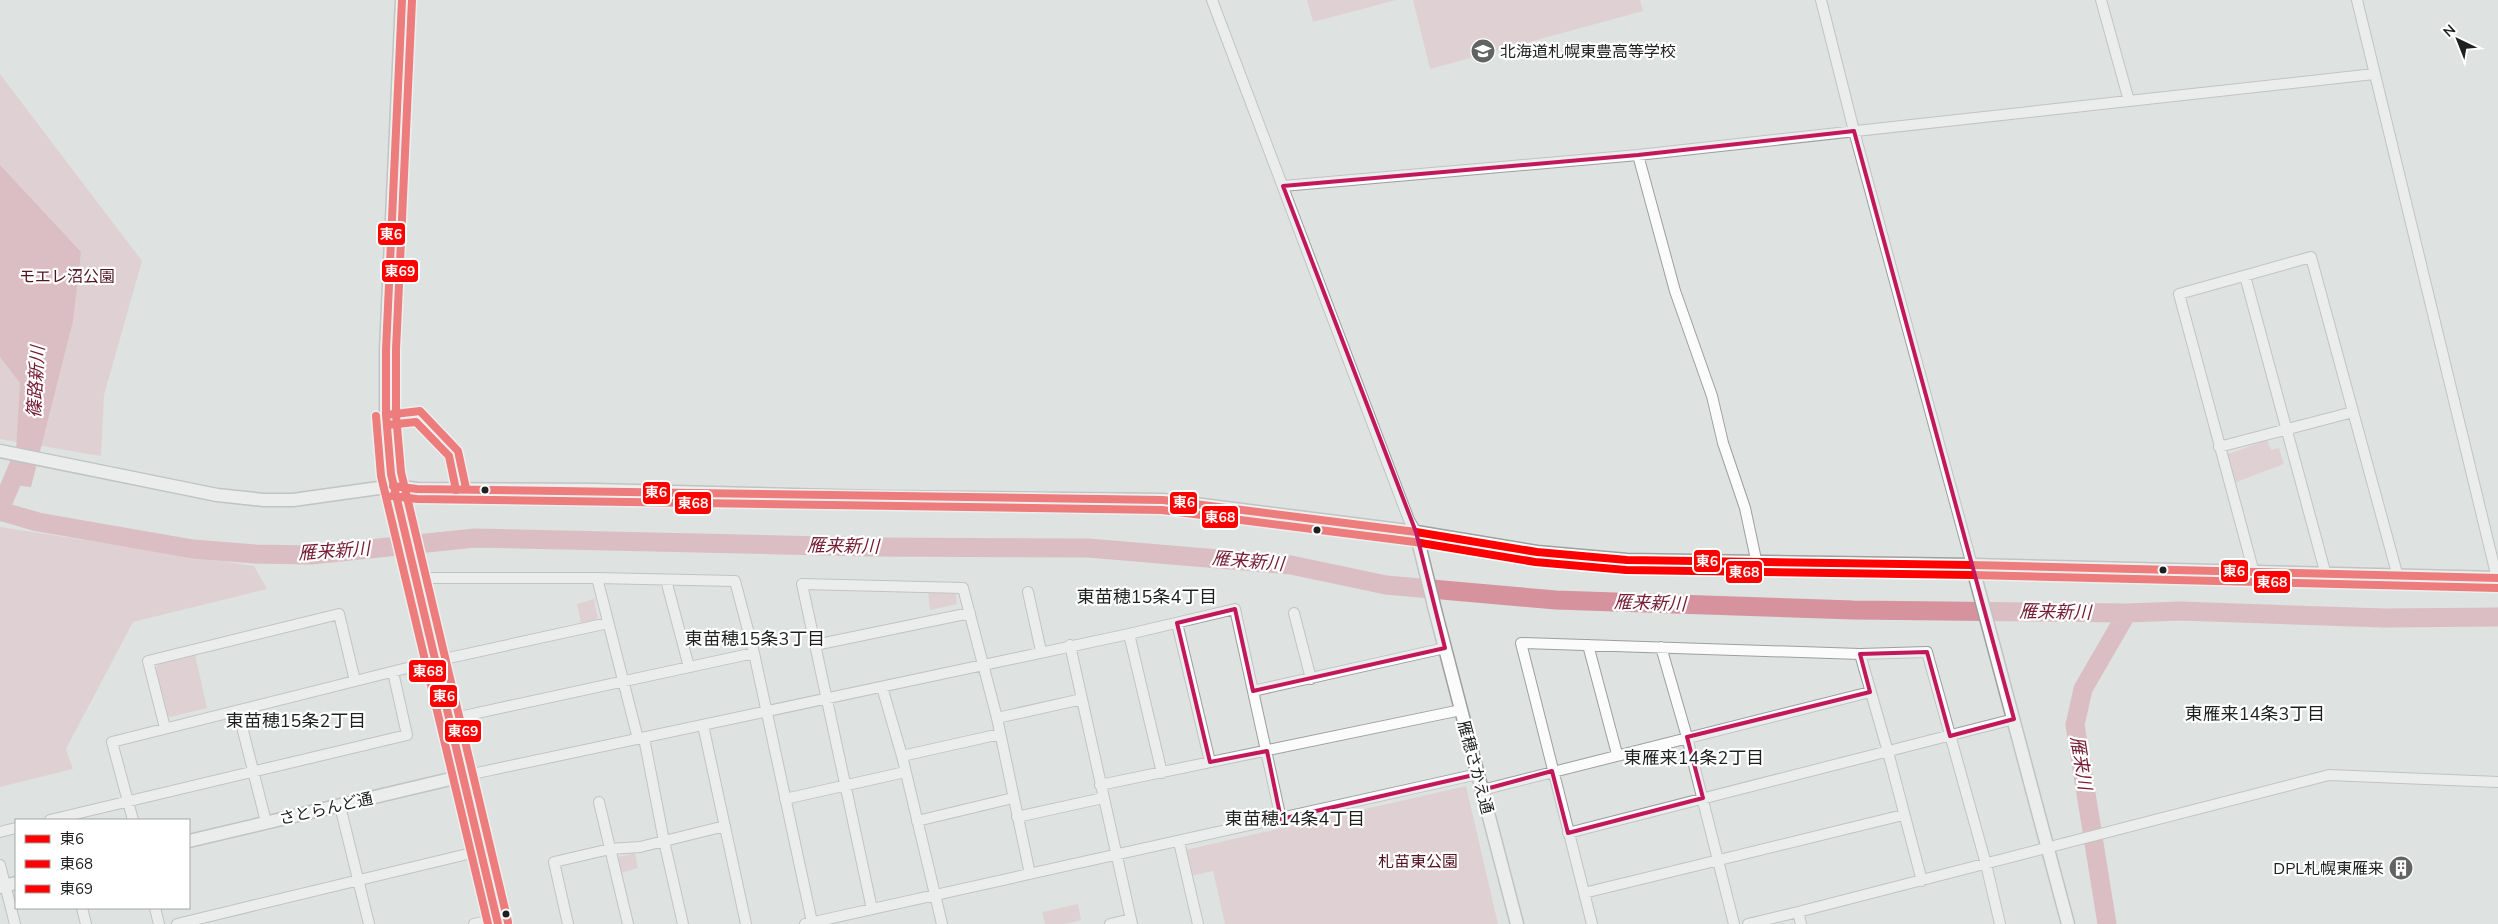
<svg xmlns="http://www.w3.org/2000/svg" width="2498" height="924" font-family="'Nunito Sans','Noto Sans JP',sans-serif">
  <rect width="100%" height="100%" fill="#dee2e1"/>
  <!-- green -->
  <path fill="#e1bdc2" d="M1307 0H1396L1313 22Z
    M1413 0H1640L1643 11 1430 69Z
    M0 74 142 261 104 395 101 456 0 439Z
    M2267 440 2271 450 2279 448 2284 464 2234 483 2225 455Z
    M0 527 254 566 267 589 133 622 66 749 73 769 0 787Z
    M928 592 956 594 957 604 930 610Z
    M594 599 598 619 581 623 577 604Z
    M195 654 207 708 170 717 165 714 155 670 159 663Z
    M1466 786 1498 924H1225L1213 871 1191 876 1185 850Z
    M635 853 638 868 621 873 618 857Z
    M1078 904 1081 920 1064 924H1045L1042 912Z"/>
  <!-- water -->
  <path fill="#d6929d" d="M0 165 81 252 73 321 31 487 14 485 20 383 0 357Z"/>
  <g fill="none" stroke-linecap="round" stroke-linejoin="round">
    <!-- river -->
    <path stroke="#d6929d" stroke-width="19" d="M0 509 24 453
      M0 511 38 522 193 549 255 554 311 555 475 538 870 547 1088 548 1291 565 1386 585 1556 600 1853 610 2127 613 2180 611 2384 618 2498 617
      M2107 924 2075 725 2083 689 2127 613"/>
    <defs>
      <path id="minor" d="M1212 0 1409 520 1416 532
        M1821 0 1854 131 1972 565
        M2101 0 2129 101
        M2357 0 2497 578
        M1638 155 1675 291 1712 396 1723 443 1745 508 1757 564
        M1283 186 1638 155 2374 74
        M2245 276 2326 575
        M2219 447 2353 412
        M2254 573 2179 294 2311 257 2398 577
        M415 578H597L735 581 754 653 812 922
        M597 578 638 739
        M666 580 689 667
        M1028 592 1041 651
        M1294 613 1311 679
        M1177 623 1210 762
        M1129 634 1162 773
        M815 645 970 613
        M1070 645 1132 924
        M1588 645 1617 754
        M1661 647 1687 737 1734 924
        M1860 654 1888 752 1922 881
        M882 687 902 756 942 924
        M1253 691 1445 648
        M238 711 266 822
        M997 718 1082 699
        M450 719 754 653
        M703 725 746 924
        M165 728 148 661 339 614 355 681
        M644 738 664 841 683 924
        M902 756 1000 734
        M463 776 1129 634 1235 609 1281 819
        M1100 785 1461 710
        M1482 790 1870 692
        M785 799 905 772
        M599 802 628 924
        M340 806 369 924
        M1017 817 1103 798
        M50 820 407 735 393 672
        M133 820 112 742 435 661 608 623
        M917 821 1013 798
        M0 832 16 828
        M1568 833 2014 719
        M1179 842 1198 924
        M0 865 15 924
        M1584 893 1903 815
        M82 908 86 924
        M155 908 159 924
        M872 909 802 584 963 588 997 718 1030 874
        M1798 912 2329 775 2498 782
        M177 924 480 851
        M474 924 497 919
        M568 924 554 862 610 849 640 847 725 826
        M805 924 1478 774
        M1110 924 1131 919
        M1592 924 1521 643 1860 654 1927 652 1986 864 2000 924
        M1748 924 1798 912 1801 924"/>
      <path id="tertiary" d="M402 0 386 350V415L391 474 400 505 415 578 498 924
        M0 451 217 495 264 500H293L393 486 417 489 596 490 875 497 1163 500 1416 532 1537 552 1627 560 1972 565 2498 578
        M1416 532 1435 610 1517 924
        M1972 565 2068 924
        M189 841 463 776
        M0 887 16 883"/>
    </defs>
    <!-- minor casing -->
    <use href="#minor" stroke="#9d9f9e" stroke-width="12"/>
    <!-- tertiary casing -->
    <use href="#tertiary" stroke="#9d9f9e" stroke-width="15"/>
    <!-- minor -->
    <use href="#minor" stroke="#fafbfa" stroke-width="10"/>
    <!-- tertiary -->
    <use href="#tertiary" stroke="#fafbfa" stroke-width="12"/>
    <defs>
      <path id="bus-1" d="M402 0 386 350V415L391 474 498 924
        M386 415 420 411 458 451 466 488
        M393 486 417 489 1163 500 1416 532 1537 552 1627 560 1972 565 2498 578"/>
      <path id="bus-2" d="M376 416 381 476 488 924
        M387 425 416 422 449 456 456 490
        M392 496 417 499 1162 510 1415 542 1535 562 1626 570 1972 575 2498 588"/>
      <path id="bus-3" d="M412 0 396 350V415L401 472 508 922"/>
    </defs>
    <!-- bus-1 casing -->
    <use href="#bus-1" stroke="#fff" stroke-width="11"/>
    <!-- bus-2 casing -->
    <use href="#bus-2" stroke="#fff" stroke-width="11"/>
    <!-- bus-3 casing -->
    <use href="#bus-3" stroke="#fff" stroke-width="11"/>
    <!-- bus-1 -->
    <use href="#bus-1" stroke="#f00" stroke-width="8"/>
    <!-- bus-2 -->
    <use href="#bus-2" stroke="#f00" stroke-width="8"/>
    <!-- bus-3 -->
    <use href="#bus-3" stroke="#f00" stroke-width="8"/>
  </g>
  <!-- marked area -->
  <path d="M0 0H2498V924H0ZM1854 131 2014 719 1950 736 1927 652 1860 654 1870 692 1687 737 1703 798 1568 833 1552 771 1482 790 1478 774 1281 819 1267 751 1210 762 1177 623 1235 609 1253 691 1445 648 1416 532 1283 186 1638 155Z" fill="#dee2e1" fill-opacity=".55" fill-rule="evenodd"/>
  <path fill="none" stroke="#c2185b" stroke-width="4" stroke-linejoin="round" d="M1854 131 2014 719 1950 736 1927 652 1860 654 1870 692 1687 737 1703 798 1568 833 1552 771 1482 790 1478 774 1281 819 1267 751 1210 762 1177 623 1235 609 1253 691 1445 648 1416 532 1283 186 1638 155Z"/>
  <!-- icons -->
  <defs>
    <symbol id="school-disc" viewBox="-11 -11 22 22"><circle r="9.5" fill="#616463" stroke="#fff"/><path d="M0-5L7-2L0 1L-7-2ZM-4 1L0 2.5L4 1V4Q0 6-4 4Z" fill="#fff"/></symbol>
    <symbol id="building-disc" viewBox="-11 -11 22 22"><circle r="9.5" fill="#616463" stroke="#fff"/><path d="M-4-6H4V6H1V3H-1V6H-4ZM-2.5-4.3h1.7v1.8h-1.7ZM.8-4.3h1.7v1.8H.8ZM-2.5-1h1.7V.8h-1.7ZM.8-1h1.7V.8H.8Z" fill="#fff"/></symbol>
  </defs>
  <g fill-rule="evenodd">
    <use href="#school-disc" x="1469" y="37" width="28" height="28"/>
    <use href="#building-disc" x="2387" y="854" width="28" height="28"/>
  </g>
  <!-- markers -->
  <g fill="#1d201f" stroke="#fff" stroke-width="2">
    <circle cx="485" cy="490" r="4.5"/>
    <circle cx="1317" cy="530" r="4.5"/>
    <circle cx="2163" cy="570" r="4.5"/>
    <circle cx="506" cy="914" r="4.5"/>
  </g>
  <g text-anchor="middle" stroke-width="4.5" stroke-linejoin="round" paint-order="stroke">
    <!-- poi labels -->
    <g font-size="16" fill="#1d201f" stroke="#fff" text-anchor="start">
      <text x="1500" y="57">北海道札幌東豊高等学校</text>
      <text x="2384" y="874" text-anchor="end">DPL札幌東雁来</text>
    </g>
    <!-- park labels -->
    <g font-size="16" fill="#521323" stroke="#fff">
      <text x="67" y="282">モエレ沼公園</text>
      <text x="1418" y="867">札苗東公園</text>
    </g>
    <!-- street labels -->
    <g font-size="16" fill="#1d201f" stroke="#fff">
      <text transform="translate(1476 767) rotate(75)" y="6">雁穂さかえ通</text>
      <text transform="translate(326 808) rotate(-13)" y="6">さとらんど通</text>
    </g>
    <!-- water labels -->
    <g font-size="18" font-style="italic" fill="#751a32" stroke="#fff">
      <text transform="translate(36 382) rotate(-87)" y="6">篠路新川</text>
      <text transform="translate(843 546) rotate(1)" y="6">雁来新川</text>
      <text transform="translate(334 551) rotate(-4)" y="6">雁来新川</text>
      <text transform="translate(1248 561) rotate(5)" y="6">雁来新川</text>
      <text transform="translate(1650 603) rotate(2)" y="6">雁来新川</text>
      <text transform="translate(2055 612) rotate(1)" y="6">雁来新川</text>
      <text transform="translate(2081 763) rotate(81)" y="6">雁来川</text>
    </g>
    <!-- neighbourhood labels -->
    <g font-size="18" fill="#1d201f" stroke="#fff">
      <text x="1147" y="603">東苗穂15条4丁目</text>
      <text x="755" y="645">東苗穂15条3丁目</text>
      <text x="2255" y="720">東雁来14条3丁目</text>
      <text x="296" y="727">東苗穂15条2丁目</text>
      <text x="1694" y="764">東雁来14条2丁目</text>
      <text x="1295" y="825">東苗穂14条4丁目</text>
    </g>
  </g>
  <g stroke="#fff" stroke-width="2">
    <rect x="377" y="222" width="29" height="24" rx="5" fill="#f00"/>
    <rect x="381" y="259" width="38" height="24" rx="5" fill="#f00"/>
    <rect x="642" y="481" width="29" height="24" rx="5" fill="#f00"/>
    <rect x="1169" y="491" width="29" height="24" rx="5" fill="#f00"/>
    <rect x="674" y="491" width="38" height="24" rx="5" fill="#f00"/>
    <rect x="1201" y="505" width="38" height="24" rx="5" fill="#f00"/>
    <rect x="1693" y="549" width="28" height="24" rx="5" fill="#f00"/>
    <rect x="2220" y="559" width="29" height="24" rx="5" fill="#f00"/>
    <rect x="1725" y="560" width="38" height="24" rx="5" fill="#f00"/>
    <rect x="2253" y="570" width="38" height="24" rx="5" fill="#f00"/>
    <rect x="408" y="659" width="39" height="24" rx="5" fill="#f00"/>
    <rect x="429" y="684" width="29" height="24" rx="5" fill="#f00"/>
    <rect x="444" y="719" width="38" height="24" rx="5" fill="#f00"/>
  </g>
  <g font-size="14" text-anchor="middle" font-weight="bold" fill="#fff">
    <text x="391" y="239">東6</text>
    <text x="400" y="276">東69</text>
    <text x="656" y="497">東6</text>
    <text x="1184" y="507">東6</text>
    <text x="693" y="508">東68</text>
    <text x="1220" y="522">東68</text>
    <text x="1707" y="566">東6</text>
    <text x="2234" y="576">東6</text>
    <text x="1744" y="577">東68</text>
    <text x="2272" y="587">東68</text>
    <text x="428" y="676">東68</text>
    <text x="444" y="701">東6</text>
    <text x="463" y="736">東69</text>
  </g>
  <!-- legend -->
  <rect x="15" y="819" width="175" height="90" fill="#ffffff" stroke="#a5a6a5"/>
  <rect x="25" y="835" width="25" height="8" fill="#ff0000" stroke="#a5a6a5"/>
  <text x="60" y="844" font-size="15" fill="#1d201f">東6</text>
  <rect x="25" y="860" width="25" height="8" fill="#ff0000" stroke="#a5a6a5"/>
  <text x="60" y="869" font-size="15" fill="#1d201f">東68</text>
  <rect x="25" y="885" width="25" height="8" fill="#ff0000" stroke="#a5a6a5"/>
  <text x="60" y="894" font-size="15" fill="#1d201f">東69</text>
  <!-- north arrow -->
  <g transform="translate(2458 40) rotate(317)" stroke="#ffffff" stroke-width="4" paint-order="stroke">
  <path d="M0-4L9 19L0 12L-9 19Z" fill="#1d201f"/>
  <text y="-8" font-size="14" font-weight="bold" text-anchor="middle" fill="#1d201f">N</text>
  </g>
</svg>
